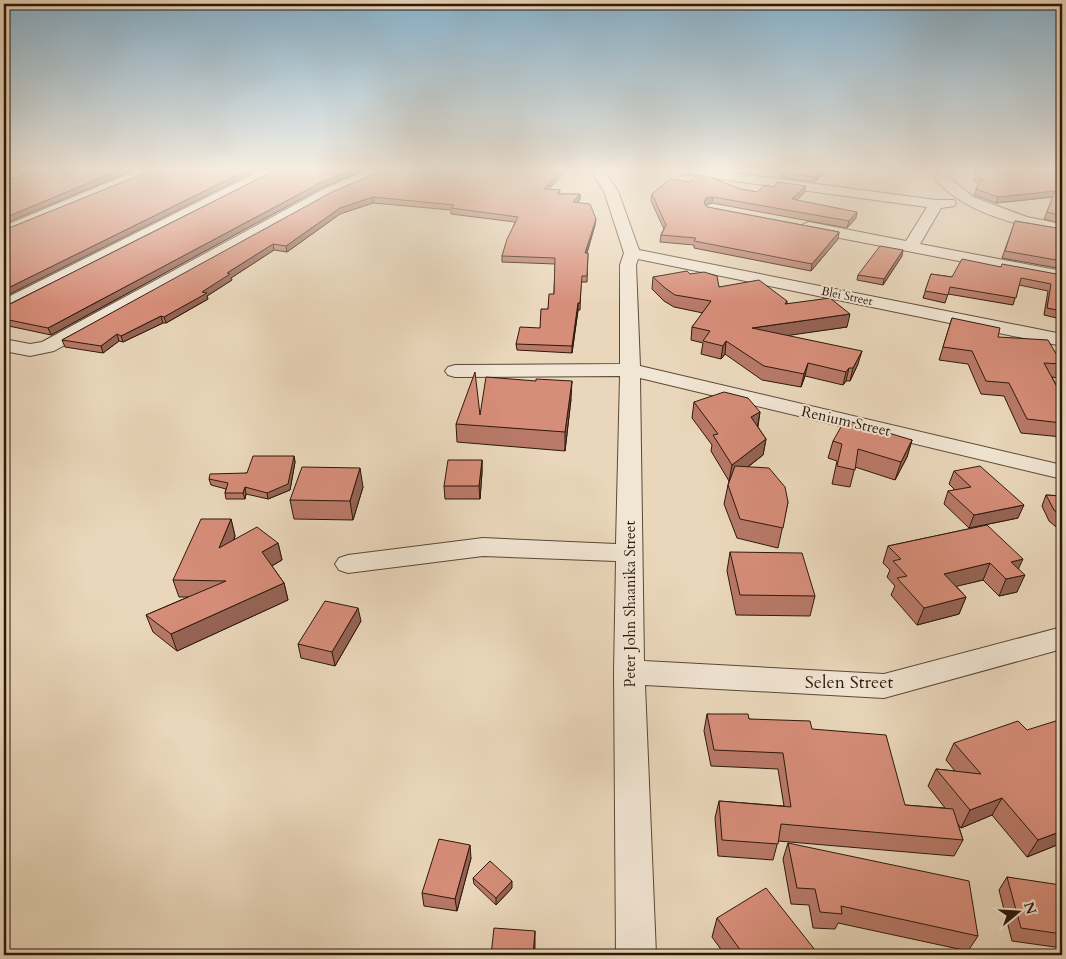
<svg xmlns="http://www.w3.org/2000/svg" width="1066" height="959" font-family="Cardo,serif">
  <rect width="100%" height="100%" fill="#ead7bb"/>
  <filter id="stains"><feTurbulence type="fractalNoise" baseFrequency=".004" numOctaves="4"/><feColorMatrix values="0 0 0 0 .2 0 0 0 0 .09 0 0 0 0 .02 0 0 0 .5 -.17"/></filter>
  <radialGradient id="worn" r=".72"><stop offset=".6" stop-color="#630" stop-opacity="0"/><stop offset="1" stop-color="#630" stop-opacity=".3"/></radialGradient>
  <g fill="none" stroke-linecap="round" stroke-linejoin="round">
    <defs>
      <path id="street" d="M27 169H47L45 172 4 185V177Z
        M140 169H158L156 172 4 236V226Z
        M264 169H281L279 172 10 310 4 311V299Z
        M370 169H387L385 172 332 196 54 351 30 356 4 351V339L30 344 42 342 322 190Z
        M590 169H602L618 191 639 250 1062 334V346L638 259 636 265 640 366 1062 465V479L640 378 644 661 884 674 1062 627V649L884 698 645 685 656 955H616L614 672 616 561 483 556 348 573 339 570 335 564 339 558 348 555 483 538 616 544 620 376 455 377 448 375 445 371 448 367 455 365 620 364V265L624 253 604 191Z
        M668 169H703L936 200H954L956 203 954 206 941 208 920 244 1062 271V281L809 232 804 230 801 227 804 224 809 222 906 241 927 207 675 173Z
        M940 169H953L949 177 973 197 1027 217 1062 224V234C1022 226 961 213 935 178Z"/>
    </defs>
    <!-- street casing -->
    <use href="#street" stroke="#5c4837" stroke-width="2"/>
    <!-- street -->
    <use href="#street" fill="#f1e5d3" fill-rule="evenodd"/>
  </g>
  <!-- wall -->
  <path fill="#b87968" stroke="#2d180b" d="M278 169H366L321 188 51 335 4 325V306L8 305Z
    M385 169 563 174 549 189 560 190V194H580V199L577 203 595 225 587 253H588L587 282H581L580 310H578L572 353 517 350 516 344 540 328 554 294 555 264 502 262V256L515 222 451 214V210L373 203 340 214 287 252 274 250 231 278 232 280 207 296 208 299 166 323H163L123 342 119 341 103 353 65 347 62 340Z
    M824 169 823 174 815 182 782 178 783 173Z
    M1062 169V224L1044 219 1053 197 996 203 974 195 979 184 973 180 975 174Z
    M690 182 741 189 757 192H805L797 200 856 218 847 228 712 203 706 205 707 207 839 232 838 239 811 271 694 248V245L660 242 661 235 664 229 651 201 652 194Z
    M1015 221 1062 229V269L1002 258Z
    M902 256 883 285 857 280 858 275Z
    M1000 267 1062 275V316L1061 319 1044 315 1048 291 1019 285 1013 305 948 294 945 303 923 298 931 274 952 277Z
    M690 274 719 287 787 301V304L847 327 787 335 858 364 850 381H846L843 385 805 376 801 387 762 380 725 354 721 359 701 354 703 343 691 340 692 327 703 313 674 307 664 301 652 289 653 277Z
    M952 318 1062 364V366L1057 378 1052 377 1062 396V437L1021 433 1004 396 981 394 968 364 939 360Z
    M571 399 565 451 457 442 456 424 480 415Z
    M694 402 760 412 758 427 766 439 763 455 748 467 788 502 778 548 737 538 724 504 728 485 729 481 711 451 712 445 692 418Z
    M912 440 907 457 895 480 855 467 850 487 832 484 837 461 828 458 833 441Z
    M294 456 295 462 290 490 268 499 246 494 245 499H226L225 493 226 489 211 485 209 479 247 473Z
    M482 460V472L480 499H445L444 486Z
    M954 471 1018 518 969 528 944 504 948 491 955 490 949 484Z
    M363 487 353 520 294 519 290 500Z
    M1046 495 1062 496V532L1049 521 1042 506Z
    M231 519 235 536 234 540 278 543 282 560 272 566 284 583 288 600 177 651 153 632 146 615 188 597H179L173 580Z
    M987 525 1019 569 1017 592 999 596 983 580 956 586 966 597 959 614 917 625 891 595 895 586 887 577 890 570 883 563 888 546Z
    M730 552 815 596 810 616 736 615 727 571Z
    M361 621 335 666 301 658 298 644Z
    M707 714 749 719 812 729 905 805 945 808 928 786 936 769 955 771 946 760 954 743 1062 843 1027 857 992 815 961 828 958 824 963 840 954 856 778 841 773 860 718 856 715 818 719 801 784 806 778 769 711 766 704 731Z
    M788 843 978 936 968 951 838 923 835 929 813 928 809 905 791 904 783 859Z
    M471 858 457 911 424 906 422 893Z
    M1007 877 1062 889V948L1012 941 999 890Z
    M473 878 512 888 496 905 474 884Z
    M717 918 819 955H725L712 937Z"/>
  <!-- shaded-wall -->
  <path fill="#966355" stroke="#2d180b" d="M4 169H22L4 175Z
    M122 169H136L4 224V218Z
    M249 169H260L4 297V290Z
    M353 169H366L321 188 51 335 48 328 320 183Z
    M563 169H565L563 174 544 194V189Z
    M824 169 823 174 815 182 816 177Z
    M806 186 805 192 791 206 792 199Z
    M1055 191 1053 197 996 203 998 197Z
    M580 194V199L573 208V202Z
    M373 197V203L340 214 287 252 286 246 340 208Z
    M713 197 712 203 705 205 704 203 706 198Z
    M857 212 856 218 847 228 849 221Z
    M596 219 595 225 585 259V253Z
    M839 232 838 239 811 271 812 264Z
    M273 244 274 250 231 278 232 280 207 296 208 299 166 323 164 317 202 292 227 273Z
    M903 250 902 256 883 285 884 279Z
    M578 303V310L572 353V346Z
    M850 314 847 327 750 341 752 328Z
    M161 316 163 323 123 342 121 336Z
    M117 334 119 341 103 353 101 346Z
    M726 341 725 354 721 359 723 346Z
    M862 351 858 364 850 381 853 368Z
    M808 363 805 376 801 387 804 374Z
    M849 368 846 381 843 385 846 372Z
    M572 381 571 399 565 451V432Z
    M760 412 757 428 751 417Z
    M766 439 763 455 729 481 732 465Z
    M912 440 907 457 895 480 901 462Z
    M294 456 295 462 290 490 268 499 267 493Z
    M482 460V472L480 499 479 486Z
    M360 468 363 487 353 520 350 501Z
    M245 487 246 494 245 499 243 493Z
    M1024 505 1018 518 969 528 974 515Z
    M231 519 235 536 224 565 219 548Z
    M278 543 282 560 266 569 262 552Z
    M1023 559 1015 576 1011 562Z
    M990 563 983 580 937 591 944 574Z
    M1025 575 1017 592 999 596 1006 579Z
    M284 583 288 600 177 651 171 634Z
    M966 597 959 614 917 625 924 608Z
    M358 608 361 621 335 666 332 652Z
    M1002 798 992 815 961 828 970 810Z
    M1062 831V843L1027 857 1038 840Z
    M470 845 471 858 457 911 455 899Z
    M512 881V888L496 905V898Z
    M535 931V955H533Z"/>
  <!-- building -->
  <path fill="#d68d79" stroke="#2d180b" d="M43 169H122L4 218V181Z
    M155 169H249L4 290V230Z
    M278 169H353L320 183 48 328 4 319V306L8 305Z
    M385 169H563L544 189 560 190 557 194H580L573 202 590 204 596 219 585 253H588L587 276H582L580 303H578L572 346 516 344 520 327 540 328 541 309H548L549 294H554L555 258 502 256 507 239 518 217 451 208 454 205 373 197 340 208 286 246 273 244 227 273 230 274 202 292 207 293 164 317 161 316 121 336 117 334 101 346 62 340 332 192Z
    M785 169H824L816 177 783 173Z
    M977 169H1062V177L1059 179 1062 181V216L1047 212 1055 191 998 197 976 189 980 181H985L975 174Z
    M697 175 712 178 741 189 757 192 765 185 774 187 777 182 806 186 792 199 857 212 849 221 713 197 706 198 704 203 707 207 839 232 812 264 694 241 696 238 661 235 666 225 652 194 670 179 690 182Z
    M1015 221 1062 229V261L1005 251Z
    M880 246 903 250 884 279 858 275Z
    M962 259 1001 267 1002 264 1062 275V311L1047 308 1051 284 1021 278 1016 298 950 287 948 295 925 291 931 274 952 277Z
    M687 271 690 274 704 272 717 276 719 287 759 280 787 301 785 304 830 298 850 314 752 328 862 351 853 368H849L846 372 808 363 804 374 764 366 726 341 723 346 703 341 710 331 692 327 711 301 675 295 665 288 653 277Z
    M952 318 1000 328 998 337 1048 340 1062 364 1044 363 1062 396V423L1027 419 1009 383 986 381 972 351 943 347Z
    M475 372 480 415 486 377 536 381V379L572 381 565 432 456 424Z
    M724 392 748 398 760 412 751 417 766 439 732 465 713 435 718 434 694 402Z
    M845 420 912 440 901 462 858 449 855 470 837 466 842 444 833 441Z
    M253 456H294L288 484 267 493 245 487 243 493H225L228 483 209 479 210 474 247 473Z
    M448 460H482L479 486H444Z
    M735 466 769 468 785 487 788 502 783 528 740 519 728 485Z
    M980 466 1024 505 974 515 948 491 971 487 954 471Z
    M302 467 360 468 350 501 290 500Z
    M1046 495 1062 496V517L1054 510Z
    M201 519H231L219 548 257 527 278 543 262 552 284 583 171 634 146 615 226 581 173 580Z
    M987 525 1023 559 1011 562 1025 575 1006 579 990 563 944 574 966 597 924 608 897 578 907 576 893 561 901 559 888 546Z
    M730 552 802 553 815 596 740 595Z
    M325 601 358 608 332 652 298 644Z
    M707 714H748L749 719 810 721 812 729 886 735 905 805 953 809 963 840 781 824 778 844 722 840 719 801 791 807 783 753 714 750Z
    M1062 719V831L1038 840 1002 798 970 810 936 769 981 774 954 743 1018 721 1027 730Z
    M439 839 470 845 455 899 422 893Z
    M788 843 969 881 978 936 841 906 842 914 820 912 815 889 797 888Z
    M490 861 512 881 496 898 473 878Z
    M1007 877 1061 885 1062 889V934L1021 928Z
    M766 888 819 955H744L717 918Z
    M494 928 535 931 533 955H436L437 951 491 955Z"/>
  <!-- sky -->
  <linearGradient id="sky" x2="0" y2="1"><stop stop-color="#88b6d3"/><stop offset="0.56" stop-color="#f6ede0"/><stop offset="1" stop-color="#f6ede0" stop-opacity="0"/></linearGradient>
  <rect width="1066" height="303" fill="url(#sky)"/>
  <g text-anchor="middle" stroke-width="4" stroke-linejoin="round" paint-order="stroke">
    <!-- far-street labels -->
    <g font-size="12" fill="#2d180b" stroke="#f1e5d3">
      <text transform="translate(847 296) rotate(12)" y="4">Blei Street</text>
    </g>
    <!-- street labels -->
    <g font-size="15" fill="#2d180b" stroke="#f1e5d3">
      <text transform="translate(846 421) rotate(13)" y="5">Renium Street</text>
      <text transform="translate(630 604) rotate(-90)" y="5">Peter John Shaanika Street</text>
    </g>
    <!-- near-street labels -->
    <g font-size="18" fill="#2d180b" stroke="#f1e5d3">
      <text x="849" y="688">Selen Street</text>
    </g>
  </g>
  <!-- margin -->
  <rect width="1066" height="959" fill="none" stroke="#ead7bb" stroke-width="20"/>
  <rect x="5" y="5" width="1056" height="949" fill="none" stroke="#2d180b" stroke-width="2.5"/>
  <rect x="10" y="10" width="1046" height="939" fill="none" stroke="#2d180b"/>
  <!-- north arrow -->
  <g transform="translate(1018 912) rotate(72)" stroke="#f1e5d3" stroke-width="4" paint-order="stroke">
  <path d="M0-4L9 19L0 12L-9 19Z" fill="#2d180b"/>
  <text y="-8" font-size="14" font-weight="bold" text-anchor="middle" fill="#2d180b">N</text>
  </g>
  <rect width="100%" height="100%" filter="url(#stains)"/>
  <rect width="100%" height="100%" fill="url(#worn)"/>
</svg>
